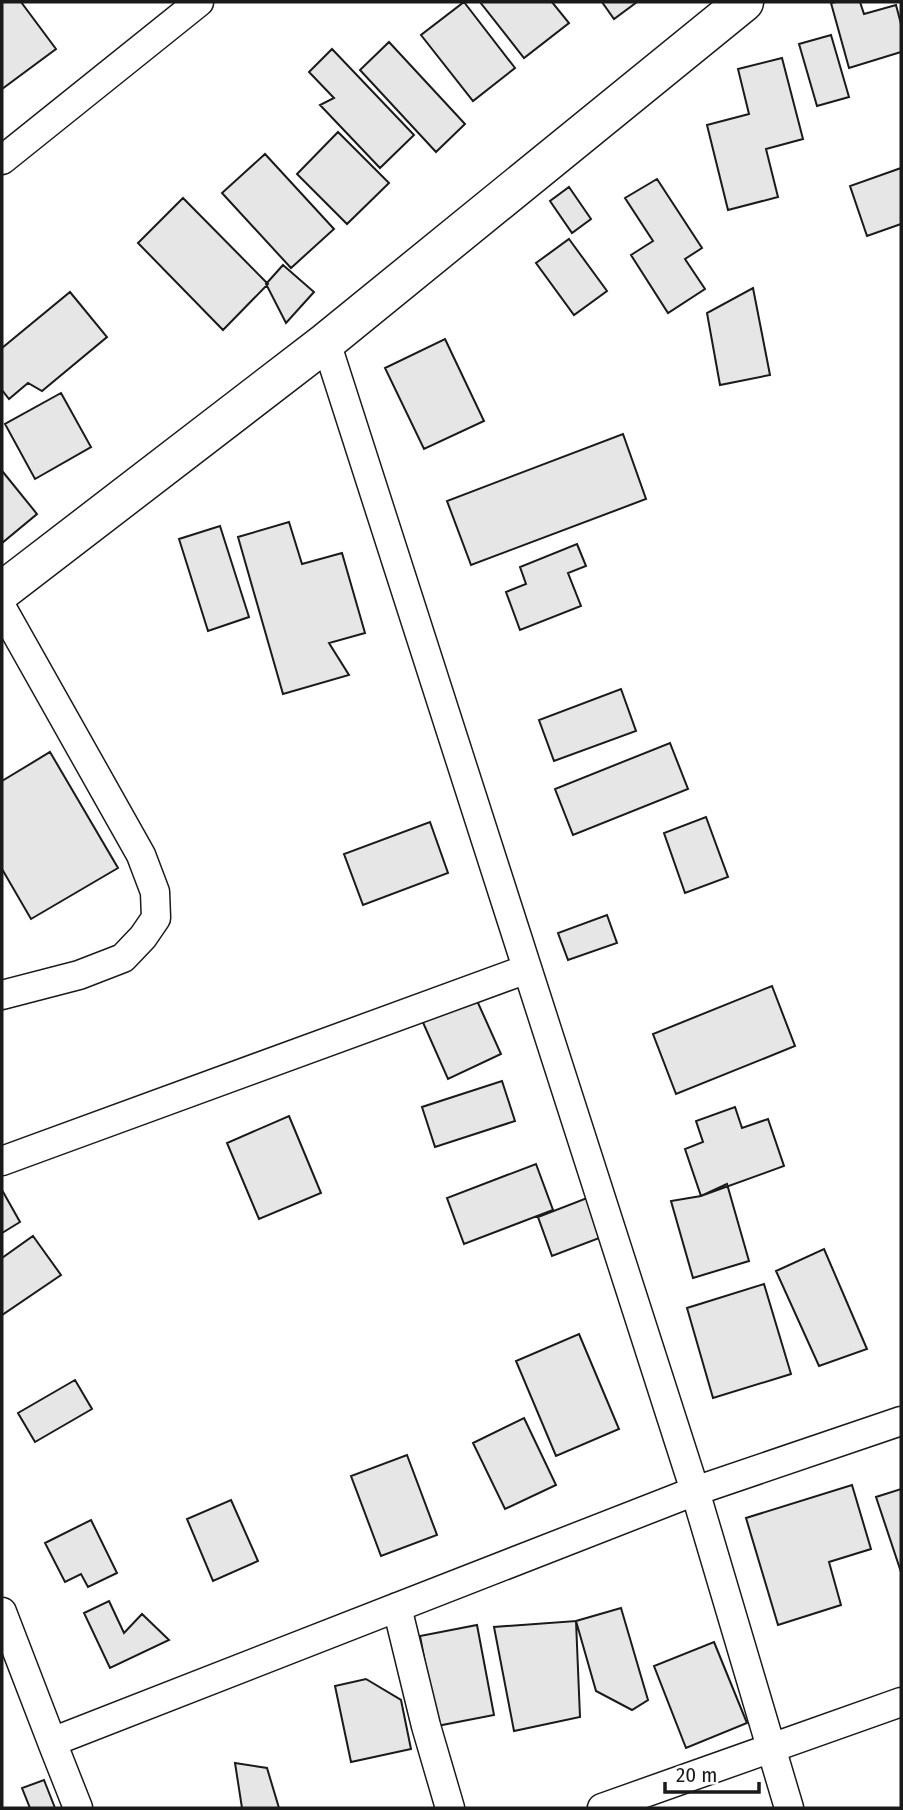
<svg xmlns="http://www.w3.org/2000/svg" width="903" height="1810" font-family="'Fira Sans Condensed',sans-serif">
  <rect width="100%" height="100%" fill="#fff"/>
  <!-- building -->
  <path fill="#e6e6e6" stroke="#1a1a1a" stroke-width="2" d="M2 2H21L56 49 2 89Z
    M464 2 515 68 473 101 421 35Z
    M480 2H552L569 23 524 58Z
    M602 2H637L614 19Z
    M836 2H860L864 14 896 5 901 24V52L849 68 831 3Z
    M831 35 849 97 817 106 799 44Z
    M389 42 465 124 436 152 360 70Z
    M332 49 414 135 380 168 320 105 334 98 309 72Z
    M782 58 803 139 766 149 778 197 728 210 707 125 749 114 738 69Z
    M338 132 389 183 347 224 297 174Z
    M265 154 334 229 291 268 222 193Z
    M901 168V224L867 236 850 186Z
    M657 179 702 248 685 259 705 289 668 313 631 255 653 241 625 198Z
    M569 187 591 219 572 233 550 201Z
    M183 198 268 284 223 330 138 243Z
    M569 239 607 291 574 315 536 263Z
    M283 265 314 292 286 323 266 284Z
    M753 288 770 375 720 385 707 313Z
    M70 292 107 337 42 391 28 383 9 399 2 390V348Z
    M445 339 484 421 424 449 385 368Z
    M61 393 91 447 35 479 5 424Z
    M623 434 646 499 471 565 447 501Z
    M3 472 37 514 2 543V473Z
    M289 522 302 564 342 553 365 633 329 643 349 675 283 694 238 537Z
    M220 526 249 617 208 631 179 539Z
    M577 544 586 566 568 573 581 606 520 630 506 592 526 584 520 567Z
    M621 689 636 731 554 761 539 720Z
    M670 743 688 789 573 835 555 789Z
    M50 752 118 868 31 919 2 869V781Z
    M706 817 728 877 685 893 664 833Z
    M430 822 448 873 363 905 344 854Z
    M607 915 617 943 568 960 558 933Z
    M772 986 795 1046 676 1094 653 1034Z
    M474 994 501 1054 448 1079 421 1018Z
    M502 1081 515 1121 435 1147 422 1107Z
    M735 1107 742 1128 768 1119 784 1166 701 1196 685 1149 703 1142 696 1121Z
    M289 1116 321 1193 259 1219 227 1143Z
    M536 1164 553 1210 464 1244 447 1198Z
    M727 1184 749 1261 693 1278 671 1201 701 1196Z
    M2 1190 20 1222 2 1233Z
    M587 1198 602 1237 552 1256 538 1217Z
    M33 1236 61 1275 2 1315V1258Z
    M824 1249 867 1349 819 1366 776 1271Z
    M764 1284 791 1374 713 1398 687 1308Z
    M579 1334 619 1429 556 1456 516 1361Z
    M75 1380 92 1409 35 1442 18 1413Z
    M524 1418 556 1485 505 1509 473 1443Z
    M407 1455 437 1535 381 1556 351 1476Z
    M852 1485 871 1549 829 1562 841 1605 778 1625 746 1518Z
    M901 1489V1572L876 1497Z
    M231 1500 258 1561 213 1581 187 1519Z
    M91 1520 117 1573 88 1587 81 1574 65 1582 45 1543Z
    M109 1601 124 1633 142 1614 169 1640 110 1668 84 1613Z
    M621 1608 648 1700 632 1710 596 1691 576 1621Z
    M576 1621 580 1717 514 1731 494 1627Z
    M477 1625 494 1715 437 1726 420 1636Z
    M714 1642 747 1723 686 1748 654 1666Z
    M366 1679 401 1700 411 1749 351 1762 335 1686Z
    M235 1763 267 1768 279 1808H242Z
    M44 1780 55 1808H30L22 1788Z"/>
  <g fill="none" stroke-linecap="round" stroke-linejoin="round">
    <defs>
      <path id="minor" d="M2 160 199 2
        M326 342 695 1491 789 1808
        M2 608 141 855 155 892 156 918 143 937 123 958 79 975 2 995
        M2 1161 527 969
        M397 1607 426 1726 450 1808
        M2 1612 52 1742 695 1491 901 1421
        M52 1742 78 1808
        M602 1808 901 1702"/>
      <path id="secondary" d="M2 591 326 342 744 2"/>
    </defs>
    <!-- minor casing -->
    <use href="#minor" stroke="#1a1a1a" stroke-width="31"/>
    <!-- secondary casing -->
    <use href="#secondary" stroke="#1a1a1a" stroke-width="41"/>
    <!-- minor -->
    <use href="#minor" stroke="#fff" stroke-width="28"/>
    <!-- secondary -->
    <use href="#secondary" stroke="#fff" stroke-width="38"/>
  </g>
  <!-- border -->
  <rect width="903" height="1810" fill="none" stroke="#1a1a1a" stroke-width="7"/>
  <!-- scale -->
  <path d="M665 1782v10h94v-10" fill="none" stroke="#1a1a1a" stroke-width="3.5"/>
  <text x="676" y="1782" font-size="21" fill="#1a1a1a" stroke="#ffffff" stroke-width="5" paint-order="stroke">20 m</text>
</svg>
